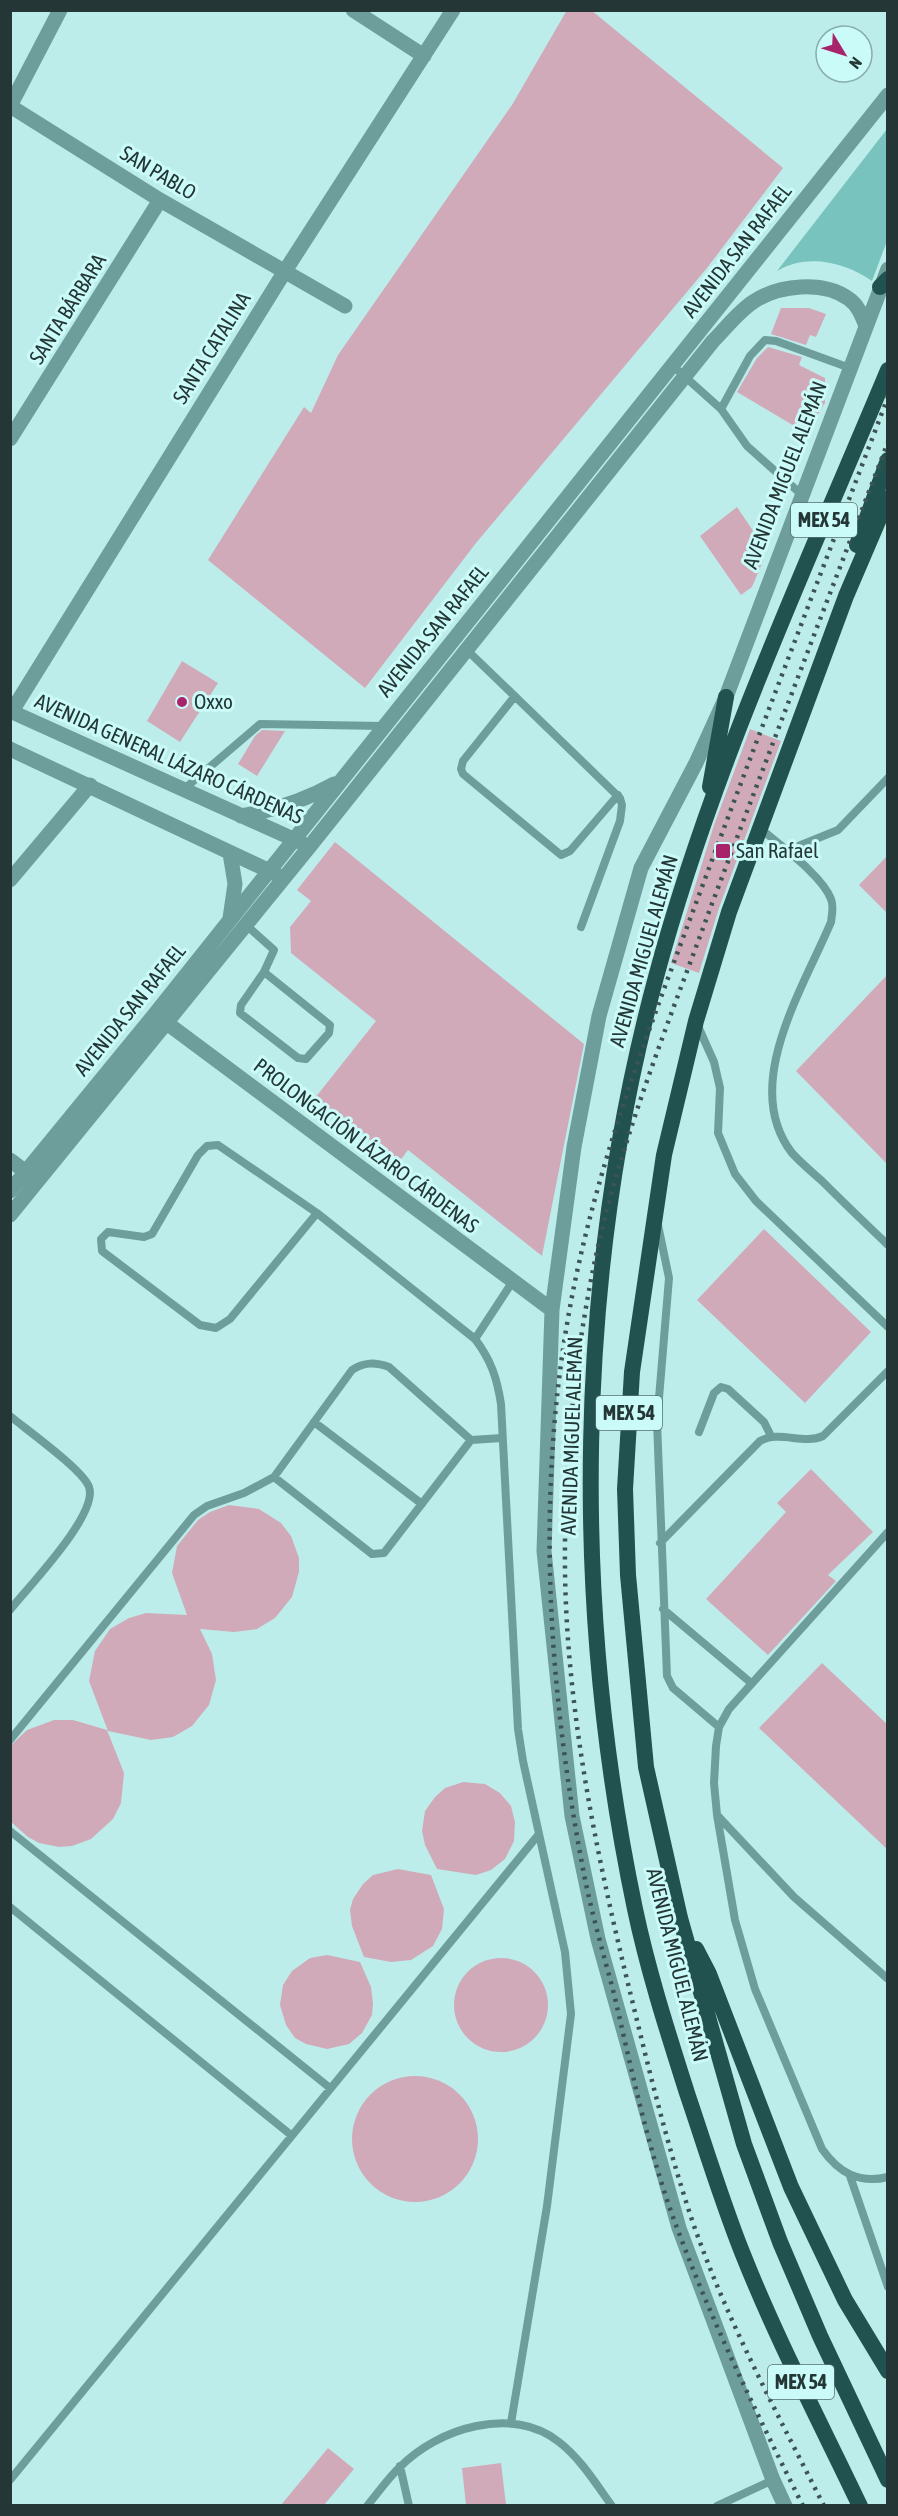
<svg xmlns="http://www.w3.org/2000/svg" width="898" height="2516" font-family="'Asap Condensed',sans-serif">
  <rect width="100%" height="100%" fill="#bdedea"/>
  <!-- green -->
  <path fill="#79c3bf" d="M887 129V241L872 281C845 262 807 253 777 271Z"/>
  <!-- building -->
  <path fill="#d1aab9" d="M567 10H591L783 168 707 268 476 543 365 688 208 560 304 407 311 413 338 355 512 105Z
    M781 308H809L826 314 816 337 810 335 806 345 771 334Z
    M768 347 802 357 799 365 825 378V403L806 433 737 392 757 358Z
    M737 507 762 544 763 561 752 587 741 595 700 536Z
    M182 661 218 683 180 742 147 721Z
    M750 729 781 741 719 908 699 973 671 963 714 825Z
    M262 730 285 731 257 776 238 764 255 736Z
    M335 842 584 1044 542 1256 408 1150 399 1162 315 1098 376 1021 291 953 290 927 311 901 297 890Z
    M888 855V914L859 885Z
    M888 974V1165L796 1071Z
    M764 1229 871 1332 805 1403 697 1300Z
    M811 1469 873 1532 828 1575 836 1581 768 1655 706 1599 786 1512 777 1503Z
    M229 1505 259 1509 281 1523 291 1536 299 1558V1572L292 1597 275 1618 257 1629 234 1632 200 1629 212 1654 216 1680 209 1705 192 1726 173 1737 151 1740 108 1731 89 1681 95 1651 110 1629 129 1618 146 1613 187 1615 172 1573 177 1546 198 1520 210 1512Z
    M822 1663 888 1725V1850L759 1728Z
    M54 1720H73L107 1730 124 1773 121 1803 113 1819 91 1839 72 1846 59 1847 39 1843 28 1837 10 1821V1746L27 1730Z
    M463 1782 485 1784 500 1793 511 1806 515 1822 514 1841 505 1859 491 1870 476 1875 437 1869 425 1845 422 1831 425 1811 435 1797 445 1788Z
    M398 1869 431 1875 444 1909 442 1929 433 1946 411 1960 391 1962 364 1957 352 1926 350 1910 353 1899 363 1884 373 1875Z
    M327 1955 360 1962 371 1987 373 2003 372 2015 362 2033 349 2044 327 2049 306 2044 295 2038 286 2025 280 2005 283 1985 292 1971 310 1958Z
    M454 2005a47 47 0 1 1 94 0a47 47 0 1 1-94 0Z
    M352 2139a63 63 0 1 1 126 0a63 63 0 1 1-126 0Z
    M328 2448 354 2469 324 2505H281Z
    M501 2463 506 2505H466L462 2468Z"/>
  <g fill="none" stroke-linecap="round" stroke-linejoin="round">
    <!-- service -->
    <path stroke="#6e9e9c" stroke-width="8" d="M673 366 721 409
      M801 494 747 446 721 409 750 356 765 340 776 341 850 368
      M467 650 620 798 622 805 620 821 581 927
      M515 696 463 761 461 769 463 774 561 855 570 851 618 795
      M183 790 260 724 383 726
      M760 828C779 845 822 875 831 899 834 906 832 914 831 922 803 989 740 1086 792 1153 801 1163 812 1172 822 1181 844 1203 866 1224 888 1245
      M786 851 838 830 888 778
      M246 925 274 950 264 972 330 1025 329 1033 306 1059 298 1058 240 1013 241 1005 264 972
      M697 1024 714 1062 720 1088 718 1133 735 1174 756 1201 888 1327
      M317 1213 230 1319 216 1328 200 1325 102 1251 101 1239 108 1232 144 1237 152 1234 198 1155 207 1146 218 1145 317 1213 475 1339C491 1360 497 1378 501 1404L518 1729 523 1761 565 1952 571 2014 547 2206 511 2423
      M658 1225 669 1278 657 1422 667 1676 673 1688 719 1727
      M475 1339 513 1281
      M10 1416C27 1430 83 1470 89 1487 99 1514 28 1587 10 1610
      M314 1422 422 1504
      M699 1432 714 1393 721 1387 728 1389 764 1422 771 1436
      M274 1477 372 1554 384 1553 471 1440
      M888 1532 729 1709 719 1727 716 1746 714 1783 717 1815 794 1897 888 1979
      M660 1543 760 1441C780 1430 803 1445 823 1436L888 1371
      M663 1609 750 1682
      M10 1740 194 1515 207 1506 244 1493 274 1477 352 1370C364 1362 375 1362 389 1367L471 1440 502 1438
      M717 1815 735 1920 755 1989 822 2149C839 2173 859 2184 888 2177
      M10 1831 330 2088
      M10 1907 291 2135
      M850 2176 888 2287
      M400 2466 409 2506
      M10 2480 539 1834
      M367 2506C378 2493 388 2478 400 2467 438 2428 513 2405 559 2442 581 2459 596 2484 612 2506
      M717 2506 773 2480"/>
    <!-- minor -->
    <path stroke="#6e9e9c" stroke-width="15" d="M353 10 424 56
      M10 106 160 200 345 306
      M10 106 60 10
      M10 439 160 200
      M12 711 285 271 453 10
      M10 880 90 785
      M10 1160 34 1178"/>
    <!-- tertiary -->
    <path stroke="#6e9e9c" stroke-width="15" d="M10 711 302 843
      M10 749 276 874
      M241 816C275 810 304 801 334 784
      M230 853 235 884 230 918
      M160 1018 552 1310
      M10 1191 155 1014 888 95
      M10 1215 310 846 713 341C726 328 738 312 753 302 778 285 823 280 849 299 858 305 862 316 866 326
      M785 2506 773 2480 679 2228 598 1939 572 1816 544 1551 552 1310 574 1147 599 1016 641 868 696 763 726 697 888 269"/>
    <!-- trunk -->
    <path stroke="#225250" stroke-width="16" d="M880 287 888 279
      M888 498 846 596 729 912 696 1021 664 1155 632 1372 625 1489 628 1575 646 1767 680 1918 744 2144 780 2242 820 2336 888 2480
      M857 545 888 460
      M710 787 726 697
      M696 1949 709 1974 791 2187 845 2300 888 2371
      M860 2506C820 2422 776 2338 742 2252 721 2199 705 2146 687 2093 668 2033 648 1971 635 1909 571 1604 575 1278 656 977 712 768 805 569 888 370"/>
    <!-- rail -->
    <path stroke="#3c5452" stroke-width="4.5" stroke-dasharray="3 6" stroke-linecap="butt" d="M803 2506C758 2416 714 2327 679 2233 650 2158 633 2076 615 1998 604 1955 591 1912 583 1869 545 1669 534 1463 579 1263 607 1137 654 1016 699 895 761 728 825 563 888 397
      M824 2506C777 2413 726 2319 692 2220 668 2148 650 2074 632 2000 598 1862 567 1715 565 1572 564 1471 573 1369 593 1270 618 1146 667 1027 710 909 769 753 828 598 888 442"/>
  </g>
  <!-- markers -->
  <g fill="#a9236b" stroke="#cafbf8" stroke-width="2">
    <circle cx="182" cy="702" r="6"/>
    <rect x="715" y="843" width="16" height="16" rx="3"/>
  </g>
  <g text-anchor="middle" stroke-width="6" stroke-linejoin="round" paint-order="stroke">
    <!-- shield labels -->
    <g fill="#cafbf8" stroke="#567270" stroke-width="1.5">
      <rect x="791" y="503" width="66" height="34" rx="4.5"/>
      <rect x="596" y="1396" width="66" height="34" rx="4.5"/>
      <rect x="768" y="2365" width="66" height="34" rx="4.5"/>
    </g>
    <g font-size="20" font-weight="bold" fill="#243736">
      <text x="824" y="527">MEX 54</text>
      <text x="629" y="1420">MEX 54</text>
      <text x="801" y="2389">MEX 54</text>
    </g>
    <!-- street labels -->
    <g font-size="21" fill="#243736" stroke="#cafbf8">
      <text transform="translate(158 173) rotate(31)" y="7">SAN PABLO</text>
      <text transform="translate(737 251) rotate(-52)" y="7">AVENIDA SAN RAFAEL</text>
      <text transform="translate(68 309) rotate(-58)" y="7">SANTA BÁRBARA</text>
      <text transform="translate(212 348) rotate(-58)" y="7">SANTA CATALINA</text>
      <text transform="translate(785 475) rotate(-69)" y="7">AVENIDA MIGUEL ALEMÁN</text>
      <text transform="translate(433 631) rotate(-51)" y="7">AVENIDA SAN RAFAEL</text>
      <text transform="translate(169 759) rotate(24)" y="7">AVENIDA GENERAL LÁZARO CÁRDENAS</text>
      <text transform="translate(644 951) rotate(-74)" y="7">AVENIDA MIGUEL ALEMÁN</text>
      <text transform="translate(130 1010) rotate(-51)" y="7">AVENIDA SAN RAFAEL</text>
      <text transform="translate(366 1146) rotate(37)" y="7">PROLONGACIÓN LÁZARO CÁRDENAS</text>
      <text transform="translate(572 1436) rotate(-88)" y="7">AVENIDA MIGUEL ALEMÁN</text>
      <text transform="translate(677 1965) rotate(76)" y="7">AVENIDA MIGUEL ALEMÁN</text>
    </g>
    <!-- poi labels -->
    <g font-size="21" fill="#243736" stroke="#cafbf8" text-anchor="start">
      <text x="194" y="709">Oxxo</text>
      <text x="736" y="858">San Rafael</text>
    </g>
  </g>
  <!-- border -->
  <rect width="898" height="2516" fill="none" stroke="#243736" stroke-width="24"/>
  <!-- north arrow -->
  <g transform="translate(844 54) rotate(128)"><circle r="28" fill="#cafbf8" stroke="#88adaa" stroke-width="1.5"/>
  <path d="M0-4.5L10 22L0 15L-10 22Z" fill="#a9236b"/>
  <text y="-9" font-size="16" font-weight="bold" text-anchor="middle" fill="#243736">N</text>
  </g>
</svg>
